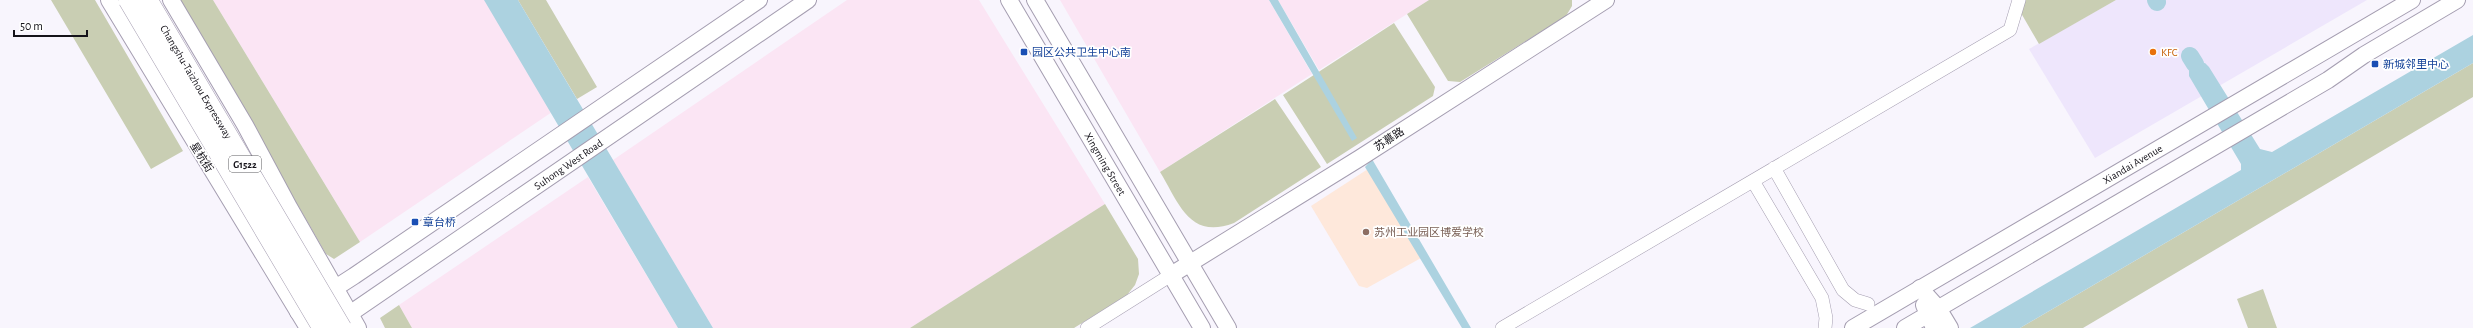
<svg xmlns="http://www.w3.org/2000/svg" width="2473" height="328" font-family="'Alegreya Sans','Noto Sans SC',sans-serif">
  <rect width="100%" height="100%" fill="#f8f5fd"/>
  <!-- built -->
  <path fill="#eee6fc" d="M2116 0H2367L2095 158 2029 49Z"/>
  <!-- industrial -->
  <path fill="#fbe5f4" d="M213 0H491L558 108 360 242Z
    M847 0H979L1105 204 910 328H713L613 160Z
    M1060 0H1269L1312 74 1160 172Z
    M1278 0H1429L1319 70Z
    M588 177 678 328H412L399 305Z"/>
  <!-- education -->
  <path fill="#fee8db" d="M1368 169 1421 258 1367 288 1359 286 1311 206Z"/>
  <!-- green -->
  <path fill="#c9ceb3" d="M51 0H95L183 151 151 169Z
    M179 0H213L360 242 334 259 326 254Z
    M518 0H546L597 87 577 99Z
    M1429 0H1572V6L1566 16 1460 82 1448 81 1407 14Z
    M2023 0H2116L2039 44 2021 13Z
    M1394 23 1435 87 1433 96 1327 164 1283 95Z
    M2473 63V97L2083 328H2020Z
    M1275 99 1321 167 1234 223C1189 240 1179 203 1160 172Z
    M1105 204 1138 259 1139 274 1135 285 1127 295 1074 328H910Z
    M2263 289 2277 328H2248L2237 299Z
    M399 305 412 328H385L380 318Z"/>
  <!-- water -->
  <path fill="#acd2e0" d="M484 0H518L713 328H678Z
    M1269 0H1278L1357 138 1352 141Z
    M2473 35V63L2020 328H1970L2241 170V164L2189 76V70L2195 64 2205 63 2209 67 2260 149 2272 152Z
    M1372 159 1471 328H1462L1365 167Z"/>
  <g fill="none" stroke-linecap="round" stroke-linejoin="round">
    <!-- river -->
    <path stroke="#acd2e0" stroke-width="18" d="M2156 0 2157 2
      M2190 56 2195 64"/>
    <defs>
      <path id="minor" d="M1774 168 1843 290 1855 300 1868 304
        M1753 181 1822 298 1826 318 1825 328
        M1087 328 1171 275
        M1502 328 2010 30 2019 0"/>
      <g id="major">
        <path d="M109 0 308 328"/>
        <path d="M171 0 245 125 289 207 358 328"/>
        <path id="s1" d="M1009 0 1202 328"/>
        <path d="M1035 0 1228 328"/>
        <path d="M1171 275 1360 158 1606 0"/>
        <path d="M1920 288 1938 308 1950 328"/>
        <path d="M1924 305 1934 328"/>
        <path d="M298 312 354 276 759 0"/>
        <path id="s2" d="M329 328 808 0"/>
        <path id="s3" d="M1853 328 2412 0"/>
        <path d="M1905 328 2328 80 2364 55 2457 0"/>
      </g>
    </defs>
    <!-- minor casing -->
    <use href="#minor" stroke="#a59eb1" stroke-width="14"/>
    <!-- major casing -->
    <use href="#major" stroke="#a59eb1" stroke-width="18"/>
    <!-- minor -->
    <use href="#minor" stroke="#fff" stroke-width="13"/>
    <!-- major -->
    <use href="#major" stroke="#fff" stroke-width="16"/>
    <defs>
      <g id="highway-bridge">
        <path d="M128 0 322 328"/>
        <path id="s4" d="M148 0 342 328"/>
      </g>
    </defs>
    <!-- highway-bridge casing -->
    <use href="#highway-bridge" stroke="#a59eb1" stroke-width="20" stroke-linecap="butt"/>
    <!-- highway-bridge -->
    <use href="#highway-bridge" stroke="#fff" stroke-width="19"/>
  </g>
  <!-- markers -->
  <g fill="#1a4fb4" stroke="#fff" stroke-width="1.5">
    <rect x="1020" y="48" width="8" height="8" rx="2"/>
    <rect x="2371" y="60" width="8" height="8" rx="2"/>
    <rect x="411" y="218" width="8" height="8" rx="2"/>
  </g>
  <circle fill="#e8710a" stroke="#fff" stroke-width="1.5" cx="2153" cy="52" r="4"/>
  <circle fill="#8d6e63" stroke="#fff" stroke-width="1.5" cx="1366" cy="232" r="4"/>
  <g text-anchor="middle" stroke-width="3.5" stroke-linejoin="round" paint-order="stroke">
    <!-- shield labels -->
    <rect fill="#fff" stroke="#5b5a5f" stroke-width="1" x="229" y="156" width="32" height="16" rx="3"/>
    <g font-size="10" font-weight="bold" fill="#15131a">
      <text x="245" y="168">G1522</text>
    </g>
    <!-- transit labels -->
    <g font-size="11" fill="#164399" stroke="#fff" text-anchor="start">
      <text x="1032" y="56">园区公共卫生中心南</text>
      <text x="2383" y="68">新城邻里中心</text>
      <text x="423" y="226">章台桥</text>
    </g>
    <!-- food labels -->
    <g font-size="11" fill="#c56008" stroke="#fff" text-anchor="start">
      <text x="2161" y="56">KFC</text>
    </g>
    <!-- street labels -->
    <g font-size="11" fill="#15131a" stroke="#fff">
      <text dy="4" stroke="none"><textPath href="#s4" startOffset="95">Changshu-Taizhou Expressway</textPath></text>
      <text transform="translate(1389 139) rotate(-33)" y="4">苏慕路</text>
      <text transform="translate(202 157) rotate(58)" y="4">星杭街</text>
      <text dy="4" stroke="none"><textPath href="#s2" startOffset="290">Suhong West Road</textPath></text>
      <text dy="4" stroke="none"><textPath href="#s1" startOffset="190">Xingming Street</textPath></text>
      <text dy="4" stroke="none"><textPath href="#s3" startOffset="324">Xiandai Avenue</textPath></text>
    </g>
    <!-- education labels -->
    <g font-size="11" fill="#785e54" stroke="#fff" text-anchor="start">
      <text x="1374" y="236">苏州工业园区博爱学校</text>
    </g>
  </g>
  <!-- scale -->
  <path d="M14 30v6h73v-6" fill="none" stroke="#15131a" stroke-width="2"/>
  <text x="20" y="30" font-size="12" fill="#15131a" stroke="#ffffff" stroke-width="3" paint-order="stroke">50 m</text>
</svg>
